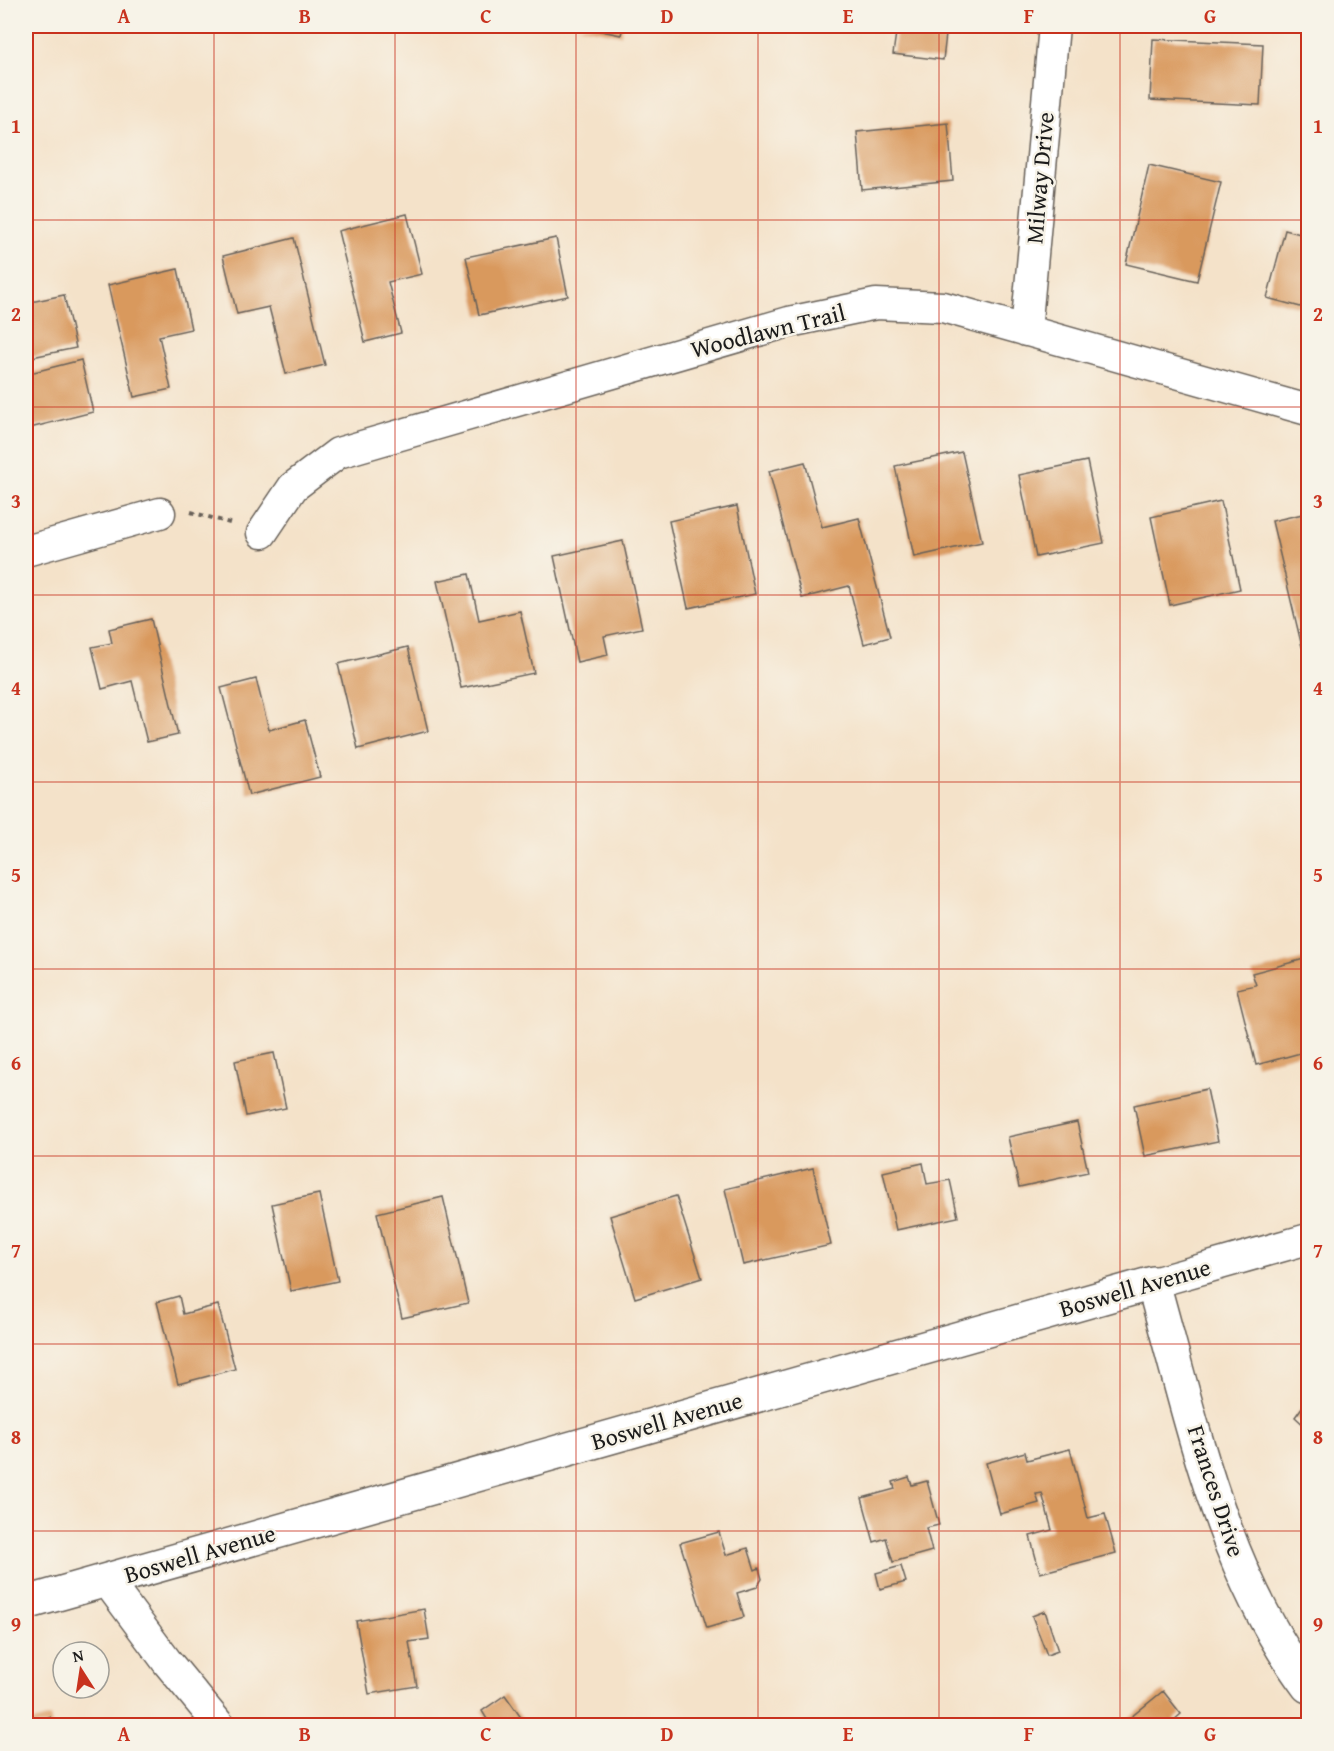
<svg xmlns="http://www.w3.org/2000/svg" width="1334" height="1751" font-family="'Gentium Book Plus',serif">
  <rect width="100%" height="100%" fill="#f7f3e8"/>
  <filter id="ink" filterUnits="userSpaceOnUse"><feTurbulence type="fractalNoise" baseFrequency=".0167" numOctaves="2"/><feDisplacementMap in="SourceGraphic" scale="12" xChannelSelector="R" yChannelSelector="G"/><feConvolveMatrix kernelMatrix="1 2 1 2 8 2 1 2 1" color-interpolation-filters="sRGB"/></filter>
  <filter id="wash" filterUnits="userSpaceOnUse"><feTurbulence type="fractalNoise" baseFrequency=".008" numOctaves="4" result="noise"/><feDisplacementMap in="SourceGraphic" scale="24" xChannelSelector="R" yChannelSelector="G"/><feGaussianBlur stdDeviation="1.35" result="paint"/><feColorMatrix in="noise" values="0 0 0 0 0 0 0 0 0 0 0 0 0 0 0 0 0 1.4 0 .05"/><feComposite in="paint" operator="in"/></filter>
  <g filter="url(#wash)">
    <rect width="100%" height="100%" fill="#f4e2c9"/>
    <g id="blocks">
      <!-- building -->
      <path fill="#d9995d" d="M577 26H623L621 35Z
        M897 26H947L943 60 893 54Z
        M1153 39 1263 44 1260 105 1150 100Z
        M948 123 953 181 862 190 857 132Z
        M1149 165 1221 182 1197 281 1126 264Z
        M407 214 422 274 388 282 401 333 365 342 338 231Z
        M1285 230 1308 236V309L1267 298Z
        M294 238 325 365 286 374 269 307 237 314 223 256Z
        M556 238 568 296 479 315 466 257Z
        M178 269 191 329 159 336 171 389 134 397 108 285Z
        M64 295 76 348 32 357 26 324V303Z
        M81 360 93 412 26 429V374Z
        M962 452 982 542 914 557 895 466Z
        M1087 461 1104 543 1036 557 1019 475Z
        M805 462 822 527 859 518 890 637 864 644 849 586 802 598 769 471Z
        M1221 501 1240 589 1170 605 1151 517Z
        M737 506 755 594 688 608 669 521Z
        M1307 513 1308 646 1302 647 1272 521Z
        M623 541 642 628 604 636 608 655 577 662 554 556Z
        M469 574 479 620 520 611 534 673 461 688 437 581Z
        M151 619 178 735 147 742 132 681 102 689 92 647 112 643 109 629Z
        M408 647 428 731 358 749 338 664Z
        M256 679 269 730 305 720 320 777 249 795 221 688Z
        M1308 958V1051L1256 1065 1237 989 1256 985 1252 973Z
        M274 1053 286 1108 246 1116 235 1061Z
        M1207 1089 1218 1141 1145 1156 1134 1105Z
        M1077 1122 1088 1172 1019 1187 1008 1137Z
        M923 1163 927 1184 950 1180 958 1217 896 1230 883 1172Z
        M813 1168 831 1245 743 1265 725 1189Z
        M319 1194 338 1281 291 1291 272 1204Z
        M676 1196 702 1278 635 1298 610 1216Z
        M443 1197 468 1303 402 1318 377 1213Z
        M179 1296 183 1314 218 1305 235 1369 178 1384 157 1302Z
        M1308 1399V1429L1295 1417Z
        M1070 1449 1088 1518 1105 1514 1116 1553 1040 1573 1030 1536 1052 1530 1042 1493 1036 1494 1039 1503 1000 1514 986 1463 1025 1452 1027 1460Z
        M909 1477 912 1485 927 1481 939 1525 926 1528 932 1551 893 1562 886 1538 874 1542 862 1498 895 1489 893 1482Z
        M719 1532 726 1555 748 1548 755 1570 759 1568 762 1579 757 1587 737 1593 744 1617 707 1628 680 1543Z
        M901 1566 906 1582 880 1589 876 1573Z
        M424 1609 429 1639 409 1642 417 1686 369 1694 356 1621Z
        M1045 1611 1058 1651 1047 1655 1032 1616Z
        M1163 1691 1181 1714 1173 1721 1177 1726H1128L1125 1722Z
        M505 1695 527 1726H491L482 1711Z
        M50 1717 52 1726H26V1724Z"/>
    </g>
  </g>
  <g filter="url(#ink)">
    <use href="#blocks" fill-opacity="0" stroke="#686159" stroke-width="1.5"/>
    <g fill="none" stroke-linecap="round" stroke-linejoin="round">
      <defs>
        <path id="minor" d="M1026 331 1054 26
          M262 533 293 487 338 453 789 322 876 304 943 307 1308 410
          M26 551 160 513
          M1153 1283 1308 1239
          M107 1581 168 1663 220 1726"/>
        <path id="tertiary" d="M26 1603 1153 1283C1192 1421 1221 1570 1308 1686"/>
      </defs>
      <!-- minor casing -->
      <use href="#minor" stroke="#686159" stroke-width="33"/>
      <!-- tertiary casing -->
      <use href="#tertiary" stroke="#686159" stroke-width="36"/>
      <!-- path -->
      <path stroke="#686159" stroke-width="4" stroke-dasharray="4.5 4.5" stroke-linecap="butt" d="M191 512 233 524"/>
      <!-- minor -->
      <use href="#minor" stroke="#fff" stroke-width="30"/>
      <!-- tertiary -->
      <use href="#tertiary" stroke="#fff" stroke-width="33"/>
    </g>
  </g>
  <!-- grid -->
  <path fill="none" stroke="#c8321e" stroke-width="1.5" stroke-opacity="0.55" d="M214 26V1726M395 26V1726M576 26V1726M758 26V1726M939 26V1726M1120 26V1726M26 220H1308M26 407H1308M26 595H1308M26 782H1308M26 969H1308M26 1156H1308M26 1344H1308M26 1531H1308"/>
  <g text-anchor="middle" stroke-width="5" stroke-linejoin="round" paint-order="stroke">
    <!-- street labels -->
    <g font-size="24" fill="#1c1c1c" stroke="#f7f3e8">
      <text transform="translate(1040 178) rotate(-85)" y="8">Milway Drive</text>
      <text transform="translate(768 331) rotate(-14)" y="8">Woodlawn Trail</text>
      <text transform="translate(1135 1288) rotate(-16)" y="8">Boswell Avenue</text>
      <text transform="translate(667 1421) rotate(-16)" y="8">Boswell Avenue</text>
      <text transform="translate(1216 1491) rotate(72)" y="8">Frances Drive</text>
      <text transform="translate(200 1554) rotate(-16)" y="8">Boswell Avenue</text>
    </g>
  </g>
  <!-- margin -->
  <rect width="1334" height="1751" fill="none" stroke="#f7f3e8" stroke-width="66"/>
  <!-- north arrow -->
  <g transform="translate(81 1670) rotate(348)"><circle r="28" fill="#f7f3e8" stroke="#9f9d96" stroke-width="1.5"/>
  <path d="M0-4.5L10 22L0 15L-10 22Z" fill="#c8321e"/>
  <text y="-9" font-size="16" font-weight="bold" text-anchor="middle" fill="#1c1c1c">N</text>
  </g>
  <rect x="33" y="33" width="1268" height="1685" fill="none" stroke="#c8321e" stroke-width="2"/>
  <g font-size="20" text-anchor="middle" font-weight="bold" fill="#c8321e">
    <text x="124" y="23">A</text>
    <text x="305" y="23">B</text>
    <text x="486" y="23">C</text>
    <text x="667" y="23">D</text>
    <text x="848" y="23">E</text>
    <text x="1029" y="23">F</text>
    <text x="1210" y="23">G</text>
    <text x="16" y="133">1</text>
    <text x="1318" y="133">1</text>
    <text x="16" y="321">2</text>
    <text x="1318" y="321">2</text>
    <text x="16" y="508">3</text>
    <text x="1318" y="508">3</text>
    <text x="16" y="695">4</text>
    <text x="1318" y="695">4</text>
    <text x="16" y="882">5</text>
    <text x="1318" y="882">5</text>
    <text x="16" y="1070">6</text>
    <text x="1318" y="1070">6</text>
    <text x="16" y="1257">7</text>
    <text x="1318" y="1257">7</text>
    <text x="16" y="1444">8</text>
    <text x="1318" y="1444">8</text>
    <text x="16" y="1631">9</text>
    <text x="1318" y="1631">9</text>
    <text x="124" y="1741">A</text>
    <text x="305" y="1741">B</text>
    <text x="486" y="1741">C</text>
    <text x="667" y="1741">D</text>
    <text x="848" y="1741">E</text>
    <text x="1029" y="1741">F</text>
    <text x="1210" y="1741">G</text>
  </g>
</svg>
